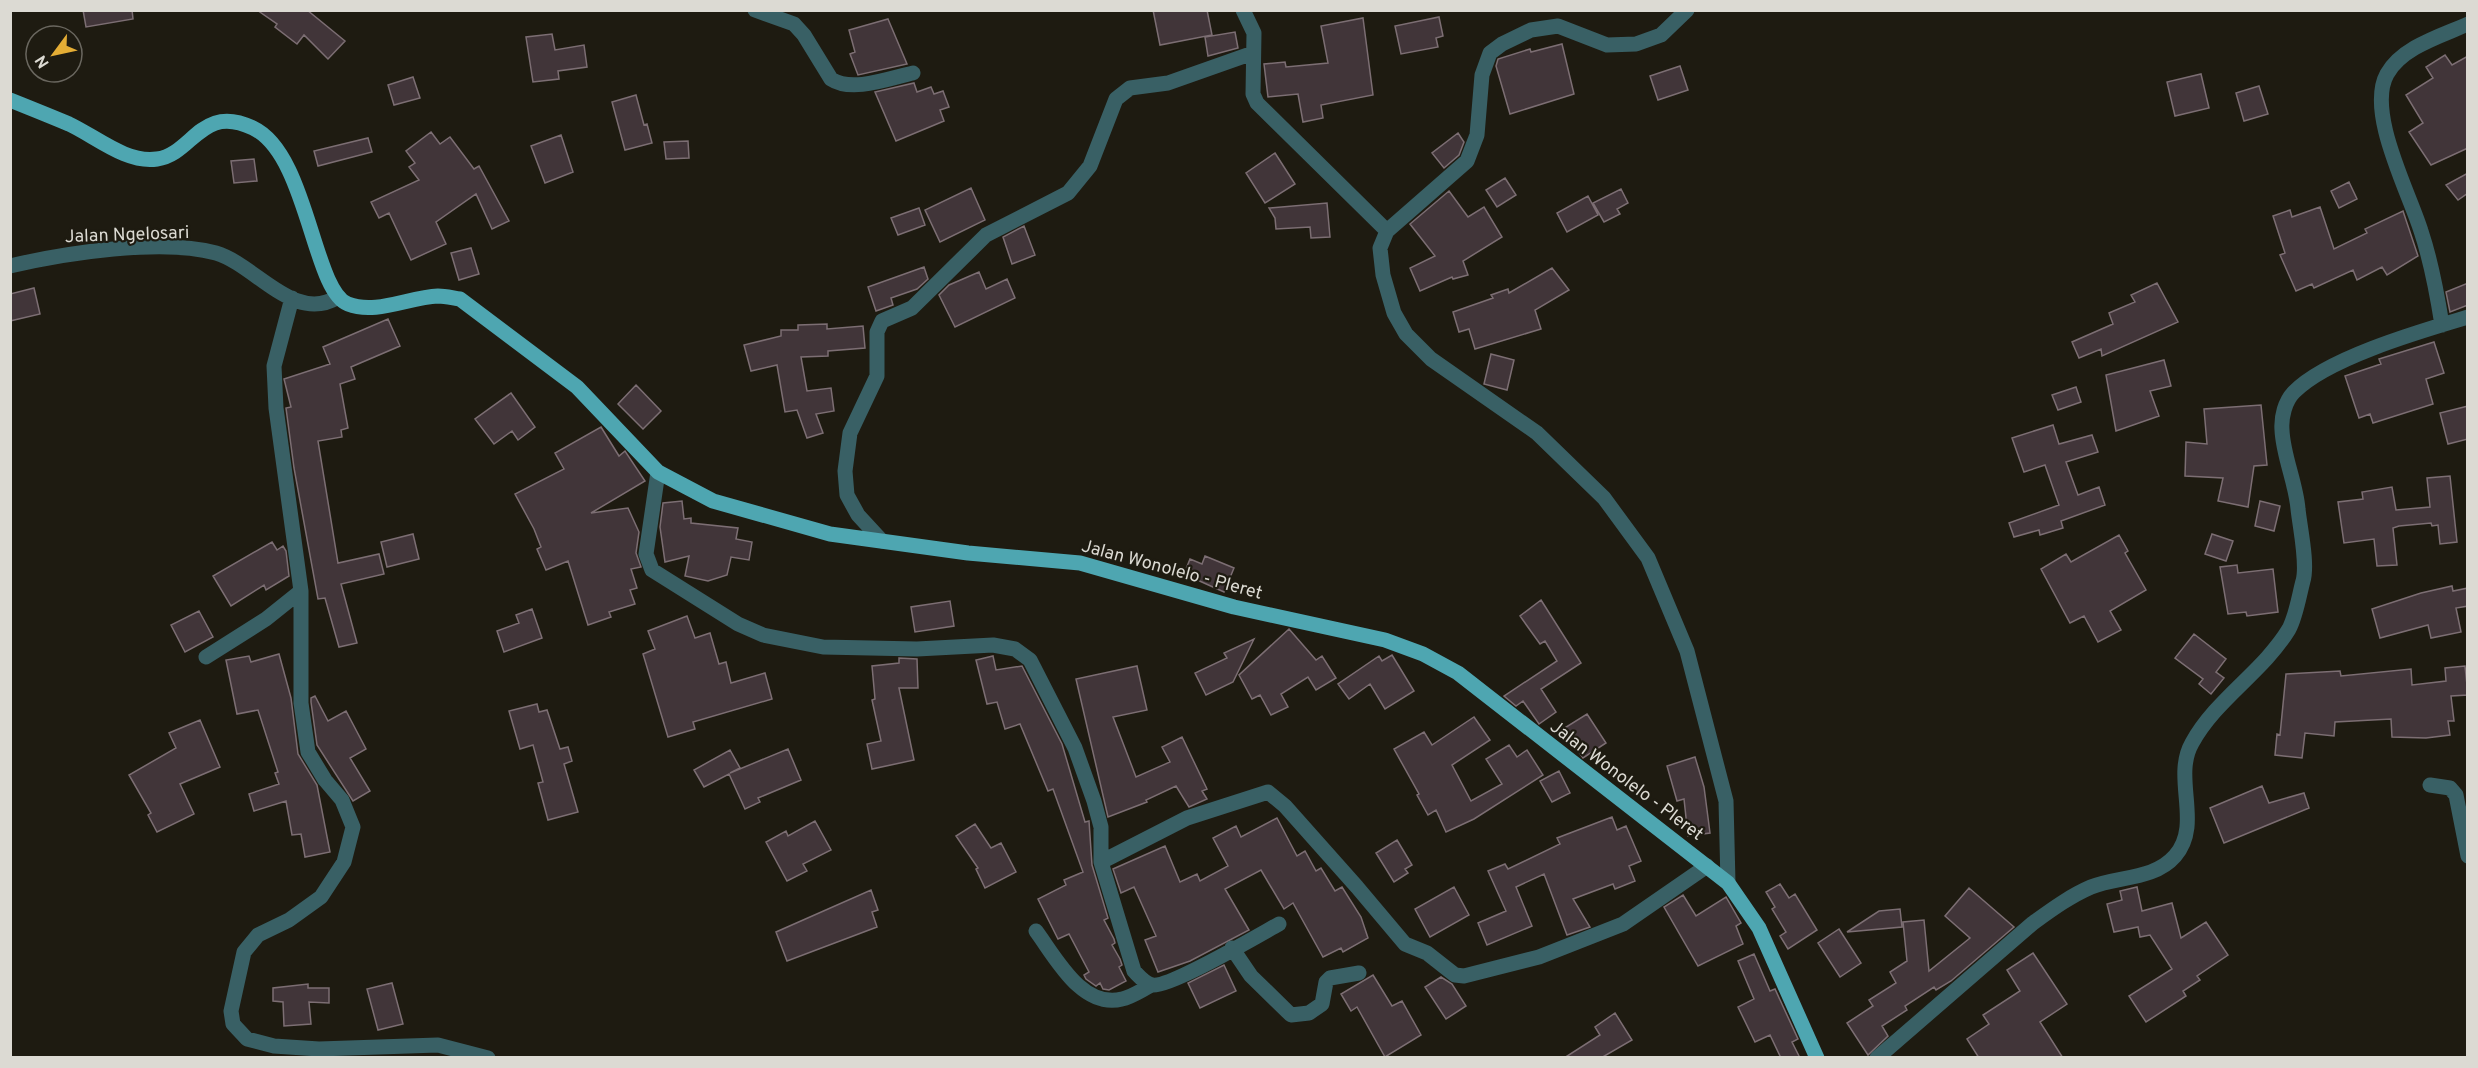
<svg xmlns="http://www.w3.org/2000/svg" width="2478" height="1068" font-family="Overpass,sans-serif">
  <rect width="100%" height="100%" fill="#1e1b11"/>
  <!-- building -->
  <path fill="#413539" stroke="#7c6e73" stroke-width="1.5" d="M83 10H132L133 19 86 27Z
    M257 10H307L345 41 328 59 304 35 297 44 275 27 277 24Z
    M1153 10H1207L1212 35 1160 45Z
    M1439 17 1443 36 1436 38 1438 47 1401 54 1395 26Z
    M1363 18 1373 95 1321 105 1323 118 1303 122 1298 94 1268 97 1264 64 1285 62 1286 67 1328 63 1321 26Z
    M888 19 907 64 858 75 850 54 855 52 849 30Z
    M1235 32 1238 48 1208 56 1205 37Z
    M552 34 555 50 584 45 587 67 558 71 559 79 533 82 526 37Z
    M1562 44 1574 94 1510 114 1496 66 1498 59 1530 49 1531 52Z
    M2445 55 2452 65 2468 56V148L2431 165 2409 132 2423 123 2406 95 2433 78 2426 67Z
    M1680 66 1688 90 1658 100 1650 76Z
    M2201 74 2209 108 2175 116 2167 82Z
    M413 77 420 98 394 105 388 85Z
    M914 83 917 92 931 87 934 94 943 91 949 107 940 110 944 121 896 141 875 92Z
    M2259 86 2268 114 2244 121 2236 93Z
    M636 95 644 125 647 124 652 143 625 150 612 102Z
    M431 132 440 144 450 137 474 169 479 166 509 221 492 229 476 194 436 222 446 244 411 260 389 213 379 218 371 202 419 180 409 167 415 163 406 151Z
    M1458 133 1464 142 1459 155 1444 168 1432 153Z
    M561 135 573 172 545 183 531 146Z
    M368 138 372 152 318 166 314 151Z
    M688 141 689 158 666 159 664 142Z
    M1275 153 1295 184 1265 203 1246 173Z
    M254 159 257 181 234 183 231 161Z
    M2468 173V193L2458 200 2446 185Z
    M1505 178 1516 195 1497 207 1486 190Z
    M2349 182 2357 199 2339 208 2331 191Z
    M971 188 985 220 940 242 925 210Z
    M1621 189 1628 203 1617 209 1620 214 1604 222 1593 203Z
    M1449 191 1468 217 1484 207 1502 237 1463 261 1468 275 1453 279 1452 277 1420 291 1410 268 1435 256 1410 224Z
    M1588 196 1598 215 1567 232 1557 213Z
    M1327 203 1330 237 1311 238 1310 227 1276 229 1275 218 1269 208Z
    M2320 207 2334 249 2367 233 2365 229 2403 211 2418 256 2387 275 2382 267 2357 280 2353 270 2314 288 2312 284 2296 291 2280 255 2285 253 2273 216 2290 210 2292 217Z
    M919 208 925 225 898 235 891 218Z
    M1024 226 1035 255 1012 264 1003 237Z
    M471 248 479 274 459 280 451 253Z
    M924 267 928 279 917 289 891 298 893 305 876 311 868 287Z
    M1552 268 1569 290 1535 310 1541 329 1475 349 1469 329 1459 332 1453 312 1493 298 1491 295 1508 289 1509 293Z
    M979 272 986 289 1007 279 1015 298 955 327 939 295 949 285Z
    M2157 283 2178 322 2102 356 2101 349 2079 358 2072 342 2113 324 2109 313 2135 302 2131 295Z
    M2468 283V305L2450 312 2446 292Z
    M34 288 40 314 10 321V294Z
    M388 319 400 346 351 367 355 379 340 384 348 428 341 430 342 437 318 441 338 563 379 554 384 574 341 584 357 643 339 647 325 598 318 599 294 468 286 408 291 407 284 379 330 364 323 347Z
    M827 324V329L863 326 865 348 828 351V356L801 357 807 391 831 388 834 411 816 414 823 433 807 438 797 410 785 412 777 365 751 371 744 345 781 336V330H798V325Z
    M2434 342 2444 373 2426 379 2433 404 2373 423 2370 414 2359 418 2345 376 2381 364 2379 359Z
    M1491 354 1514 360 1507 390 1484 384Z
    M2164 360 2171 386 2150 391 2159 416 2116 431 2106 375Z
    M636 385 661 411 643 429 618 404Z
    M2076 387 2081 402 2058 410 2052 395Z
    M511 393 535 427 518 440 512 431 494 444 475 419Z
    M2261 405 2267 465 2254 466 2248 507 2218 501 2223 478 2185 476 2186 442 2207 444 2204 409Z
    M2468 406V439L2448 444 2440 413Z
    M2053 425 2059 444 2092 435 2098 452 2066 462 2078 495 2099 487 2105 505 2061 521 2063 528 2040 535 2039 530 2014 537 2009 523 2059 505 2045 465 2024 472 2012 438Z
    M601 427 619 456 625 451 645 481 591 513 628 508 639 532 636 553 641 567 631 569 637 588 630 590 635 604 609 612 611 617 588 625 568 561 546 570 537 549 541 547 534 529 515 494 564 469 555 453Z
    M2450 476 2457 542 2440 544 2438 525 2432 526 2431 523 2399 526 2393 528 2397 565 2377 566 2374 539 2344 543 2338 502 2363 499 2362 492 2392 487 2396 510 2430 507 2427 478Z
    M682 501 684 519 691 518V523L738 528 736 539 752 542 749 560 731 557 727 575 708 581 685 576 689 556 665 562 660 527 663 503Z
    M2260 501 2280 506 2274 531 2255 526Z
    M413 534 419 559 387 567 381 542Z
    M2212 534 2233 541 2226 561 2205 554Z
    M2119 535 2128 551 2125 553 2146 590 2110 611 2121 630 2098 642 2084 616 2070 623 2041 569 2066 554 2071 562Z
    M272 542 277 550 283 546 286 551 289 576 266 590 264 585 231 606 213 576Z
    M1205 556 1234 568 1224 592 1184 574 1190 559 1202 564Z
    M2237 565 2238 573 2273 569 2278 612 2247 616 2246 612 2228 614 2220 567Z
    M2452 586 2453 591 2468 588V606L2456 608 2461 632 2431 638 2428 625 2380 638 2372 609 2421 593Z
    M1541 600 1581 663 1541 689 1556 712 1539 724 1523 701 1516 706 1504 696 1557 661 1545 641 1540 644 1520 616Z
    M950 601 954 626 915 632 911 607Z
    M532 609 542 638 504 652 497 631 519 623 516 615Z
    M199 611 213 637 185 652 171 625Z
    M687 616 695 638 710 633 719 664 726 662 731 683 765 673 772 699 693 722 695 729 668 737 643 654 655 649 648 631Z
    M1289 629 1316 660 1322 656 1336 678 1316 690 1308 677 1281 694 1288 707 1271 715 1260 695 1252 699 1239 675Z
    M2194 634 2226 659 2216 672 2224 678 2211 694 2199 684 2203 679 2175 658Z
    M1254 639 1233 682 1206 695 1195 673 1227 658 1224 653Z
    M279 654 291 698 298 754 317 785 330 852 305 857 301 834 292 835 286 801 254 811 249 794 279 784 275 773 278 772 258 710 237 714 226 660 249 656 251 662Z
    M1392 655 1414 691 1385 709 1370 684 1349 699 1338 684 1379 656 1382 661Z
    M993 656 996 670 1022 666 1062 744 1085 822 1089 821 1092 865 1108 918 1104 920 1114 939 1115 943 1112 945 1120 959 1122 965 1119 967 1126 981 1109 990 1103 989 1100 983 1096 986 1086 979 1084 975 1089 972 1069 934 1058 939 1038 899 1066 885 1064 880 1083 872 1053 789 1048 791 1020 724 1005 729 997 702 987 704 976 660Z
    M899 658 917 659 918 688H899L914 760 872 769 867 744 881 741 872 700 875 699 872 666 899 663Z
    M1137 666 1147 710 1113 717 1136 777 1170 762 1162 747 1182 737 1207 789 1202 791 1207 799 1189 807 1176 786 1146 800 1147 802 1108 817 1076 679Z
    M2465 666 2468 695 2451 696 2454 721H2448L2450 735 2426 738 2392 737 2391 719 2335 722 2334 736 2305 733 2302 758 2275 755 2277 734 2280 735 2286 674 2340 671 2341 676 2411 669 2412 685 2446 681 2445 668Z
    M315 696 328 721 346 711 366 749 350 758 370 791 353 801 317 745 311 702V698Z
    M537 704 539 712 547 710 560 749 568 747 572 761 564 764 578 812 548 820 538 783 543 782 533 745 520 749 509 711Z
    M1587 714 1606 743 1583 758 1563 729Z
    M1474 717 1490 740 1452 765 1471 801 1502 784 1486 759 1509 745 1517 757 1527 750 1543 775 1474 819 1446 832 1436 810 1428 815 1417 795 1419 794 1394 749 1424 732 1432 745Z
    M200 720 220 767 180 784 194 814 157 832 148 815 151 813 129 775 176 748 169 733Z
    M788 749 801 780 758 798 760 802 745 809 729 774 704 787 694 770 730 750 740 768 730 773Z
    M1695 757 1704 787 1710 833 1688 836 1684 799 1677 801 1667 766Z
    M1559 771 1570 793 1552 802 1540 781Z
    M2262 786 2269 803 2304 793 2309 808 2224 843 2210 808Z
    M1612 817 1617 830 1626 826 1641 861 1629 866 1635 881 1615 889 1613 884 1573 899 1590 927 1567 935 1544 874 1516 887 1532 926 1487 945 1478 923 1506 911 1488 871 1505 864 1508 869 1560 844 1557 838Z
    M1277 818 1297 856 1305 851 1316 871 1321 868 1335 891 1342 887 1361 917 1368 938 1343 952 1341 948 1323 957 1293 903 1284 909 1261 870 1225 889 1249 930 1190 961 1158 972 1145 940 1156 936 1134 887 1121 893 1113 869 1165 846 1180 882 1197 874 1200 881 1228 866 1213 838 1236 826 1241 837Z
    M815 821 831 850 803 864 807 871 787 881 766 842 786 831 788 836Z
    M975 824 991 848 1001 843 1016 872 985 888 976 869 978 868 956 836Z
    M1397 840 1412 865 1405 869 1408 873 1394 882 1376 853Z
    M1780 884 1789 898 1795 894 1817 930 1788 949 1780 936 1786 932 1772 909 1775 907 1766 892Z
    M1454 887 1469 915 1430 937 1415 909Z
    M2137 887 2142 911 2172 903 2181 938 2206 922 2228 955 2197 976 2200 980 2183 991 2186 996 2146 1022 2129 996 2172 969 2150 935 2140 937 2138 927 2114 932 2107 904 2122 900 2120 891Z
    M1969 888 2014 927 1951 981 1936 990 1934 987 1905 1006 1907 1010 1882 1026 1888 1036 1868 1055 1847 1023 1873 1006 1869 1000 1896 983 1890 972 1907 961 1903 922 1924 920 1929 971 1970 938 1945 916Z
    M871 890 878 910 872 912 877 927 787 961 776 932Z
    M1683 895 1696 916 1726 897 1741 923 1736 926 1743 944 1698 966 1664 907Z
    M1900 909 1902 927 1847 932 1879 911Z
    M1839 929 1861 963 1840 977 1818 943Z
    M2033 953 2067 1004 2040 1022 2063 1058H1979L1967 1039 1989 1024 1983 1015 2020 991 2007 970Z
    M1754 954 1770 991 1775 989 1798 1039 1792 1042 1800 1058H1781L1770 1035 1755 1042 1738 1007 1754 999 1738 961Z
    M1224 965 1236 991 1200 1008 1188 983Z
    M1373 975 1392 1006 1402 1001 1421 1035 1385 1057 1357 1007 1351 1011 1341 994Z
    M1441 977 1452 984 1466 1006 1446 1019 1425 987Z
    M392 983 403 1024 378 1030 367 989Z
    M308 984V988H329V1003L309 1002 311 1024 284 1026 283 1002 273 1001V988Z
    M1615 1013 1632 1040 1601 1058H1564L1600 1035 1595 1027Z"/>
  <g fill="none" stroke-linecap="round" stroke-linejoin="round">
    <!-- minor -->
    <path stroke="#396065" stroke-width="15" d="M755 10 794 24 804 35 831 79C852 93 890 78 913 73
      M1243 10 1254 33 1253 94 1257 103 1387 231
      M1687 10 1661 35 1636 44 1607 45 1558 26 1531 30 1502 44 1490 53 1482 75 1477 135 1467 161 1387 231 1380 248 1383 275 1394 313 1406 334 1431 359 1537 433 1604 498 1648 558 1687 651 1726 801 1728 883
      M10 266C65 253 162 238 216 253 256 265 294 324 338 297
      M292 298 274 366 276 408 301 591V703L308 752 325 780 342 800 353 827 344 862 321 897 289 920 258 935 244 952 231 1011 233 1024 247 1039 274 1046 319 1049 438 1045 488 1058
      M2442 325C2437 293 2431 261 2421 231 2409 192 2366 112 2387 74 2402 47 2441 36 2468 24
      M658 472 646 554 652 570 738 624 763 635 823 647 917 649 993 645 1015 649 1030 660 1075 748 1094 801 1101 827V862L1134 971C1139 976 1144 983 1152 985 1169 988 1259 935 1279 924
      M882 541 858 515 847 495 845 471 850 433 877 376V332L882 321 912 308 986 235 1068 193 1090 166 1116 99 1130 88 1168 83 1253 53
      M206 657 266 619 301 591
      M2430 785 2450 788 2456 795 2468 856
      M1101 862 1187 818 1268 792 1285 806 1357 887 1405 944 1427 953 1455 975 1464 976 1539 957 1623 924 1707 866
      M1036 931C1056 958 1082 1009 1122 999 1132 997 1143 989 1152 985
      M1232 948 1251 976 1291 1015 1309 1013 1322 1004 1326 982 1330 978 1359 973
      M1877 1058 2033 923C2051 910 2070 896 2091 887 2118 876 2154 880 2175 856 2203 824 2172 778 2192 743 2216 699 2263 672 2289 629 2296 616 2299 596 2303 581 2308 564 2300 528 2298 509 2296 483 2283 456 2282 430 2281 417 2285 401 2294 392 2327 358 2421 331 2468 317"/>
    <!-- major -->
    <path stroke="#4ea6b1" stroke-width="15" d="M10 100C30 108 50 116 69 124 95 136 127 164 157 159 193 154 201 103 253 128 308 154 313 291 348 304 376 315 409 297 438 296 445 296 453 298 460 299L577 387 658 472 713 501 830 534 968 553 1080 563 1234 607 1385 640 1423 654 1458 673 1728 883 1759 928 1817 1058"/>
  </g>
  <g text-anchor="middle" stroke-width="4.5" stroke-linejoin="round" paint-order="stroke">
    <!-- street labels -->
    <g font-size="18" fill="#dcdad3" stroke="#1e1b11">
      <text transform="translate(127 234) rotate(-2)" y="6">Jalan Ngelosari</text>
      <text transform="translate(1172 569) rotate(15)" y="6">Jalan Wonolelo - Pleret</text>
      <text transform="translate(1627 780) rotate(37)" y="6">Jalan Wonolelo - Pleret</text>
    </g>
  </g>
  <!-- border -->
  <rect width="2478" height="1068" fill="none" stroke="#dcdad3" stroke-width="24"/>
  <!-- north arrow -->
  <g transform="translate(54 54) rotate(237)"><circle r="28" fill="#1e1b11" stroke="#6a675f" stroke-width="1.5"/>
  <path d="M0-4.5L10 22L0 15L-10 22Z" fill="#e4ad35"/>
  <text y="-9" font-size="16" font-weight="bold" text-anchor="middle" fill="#dcdad3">N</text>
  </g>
</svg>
